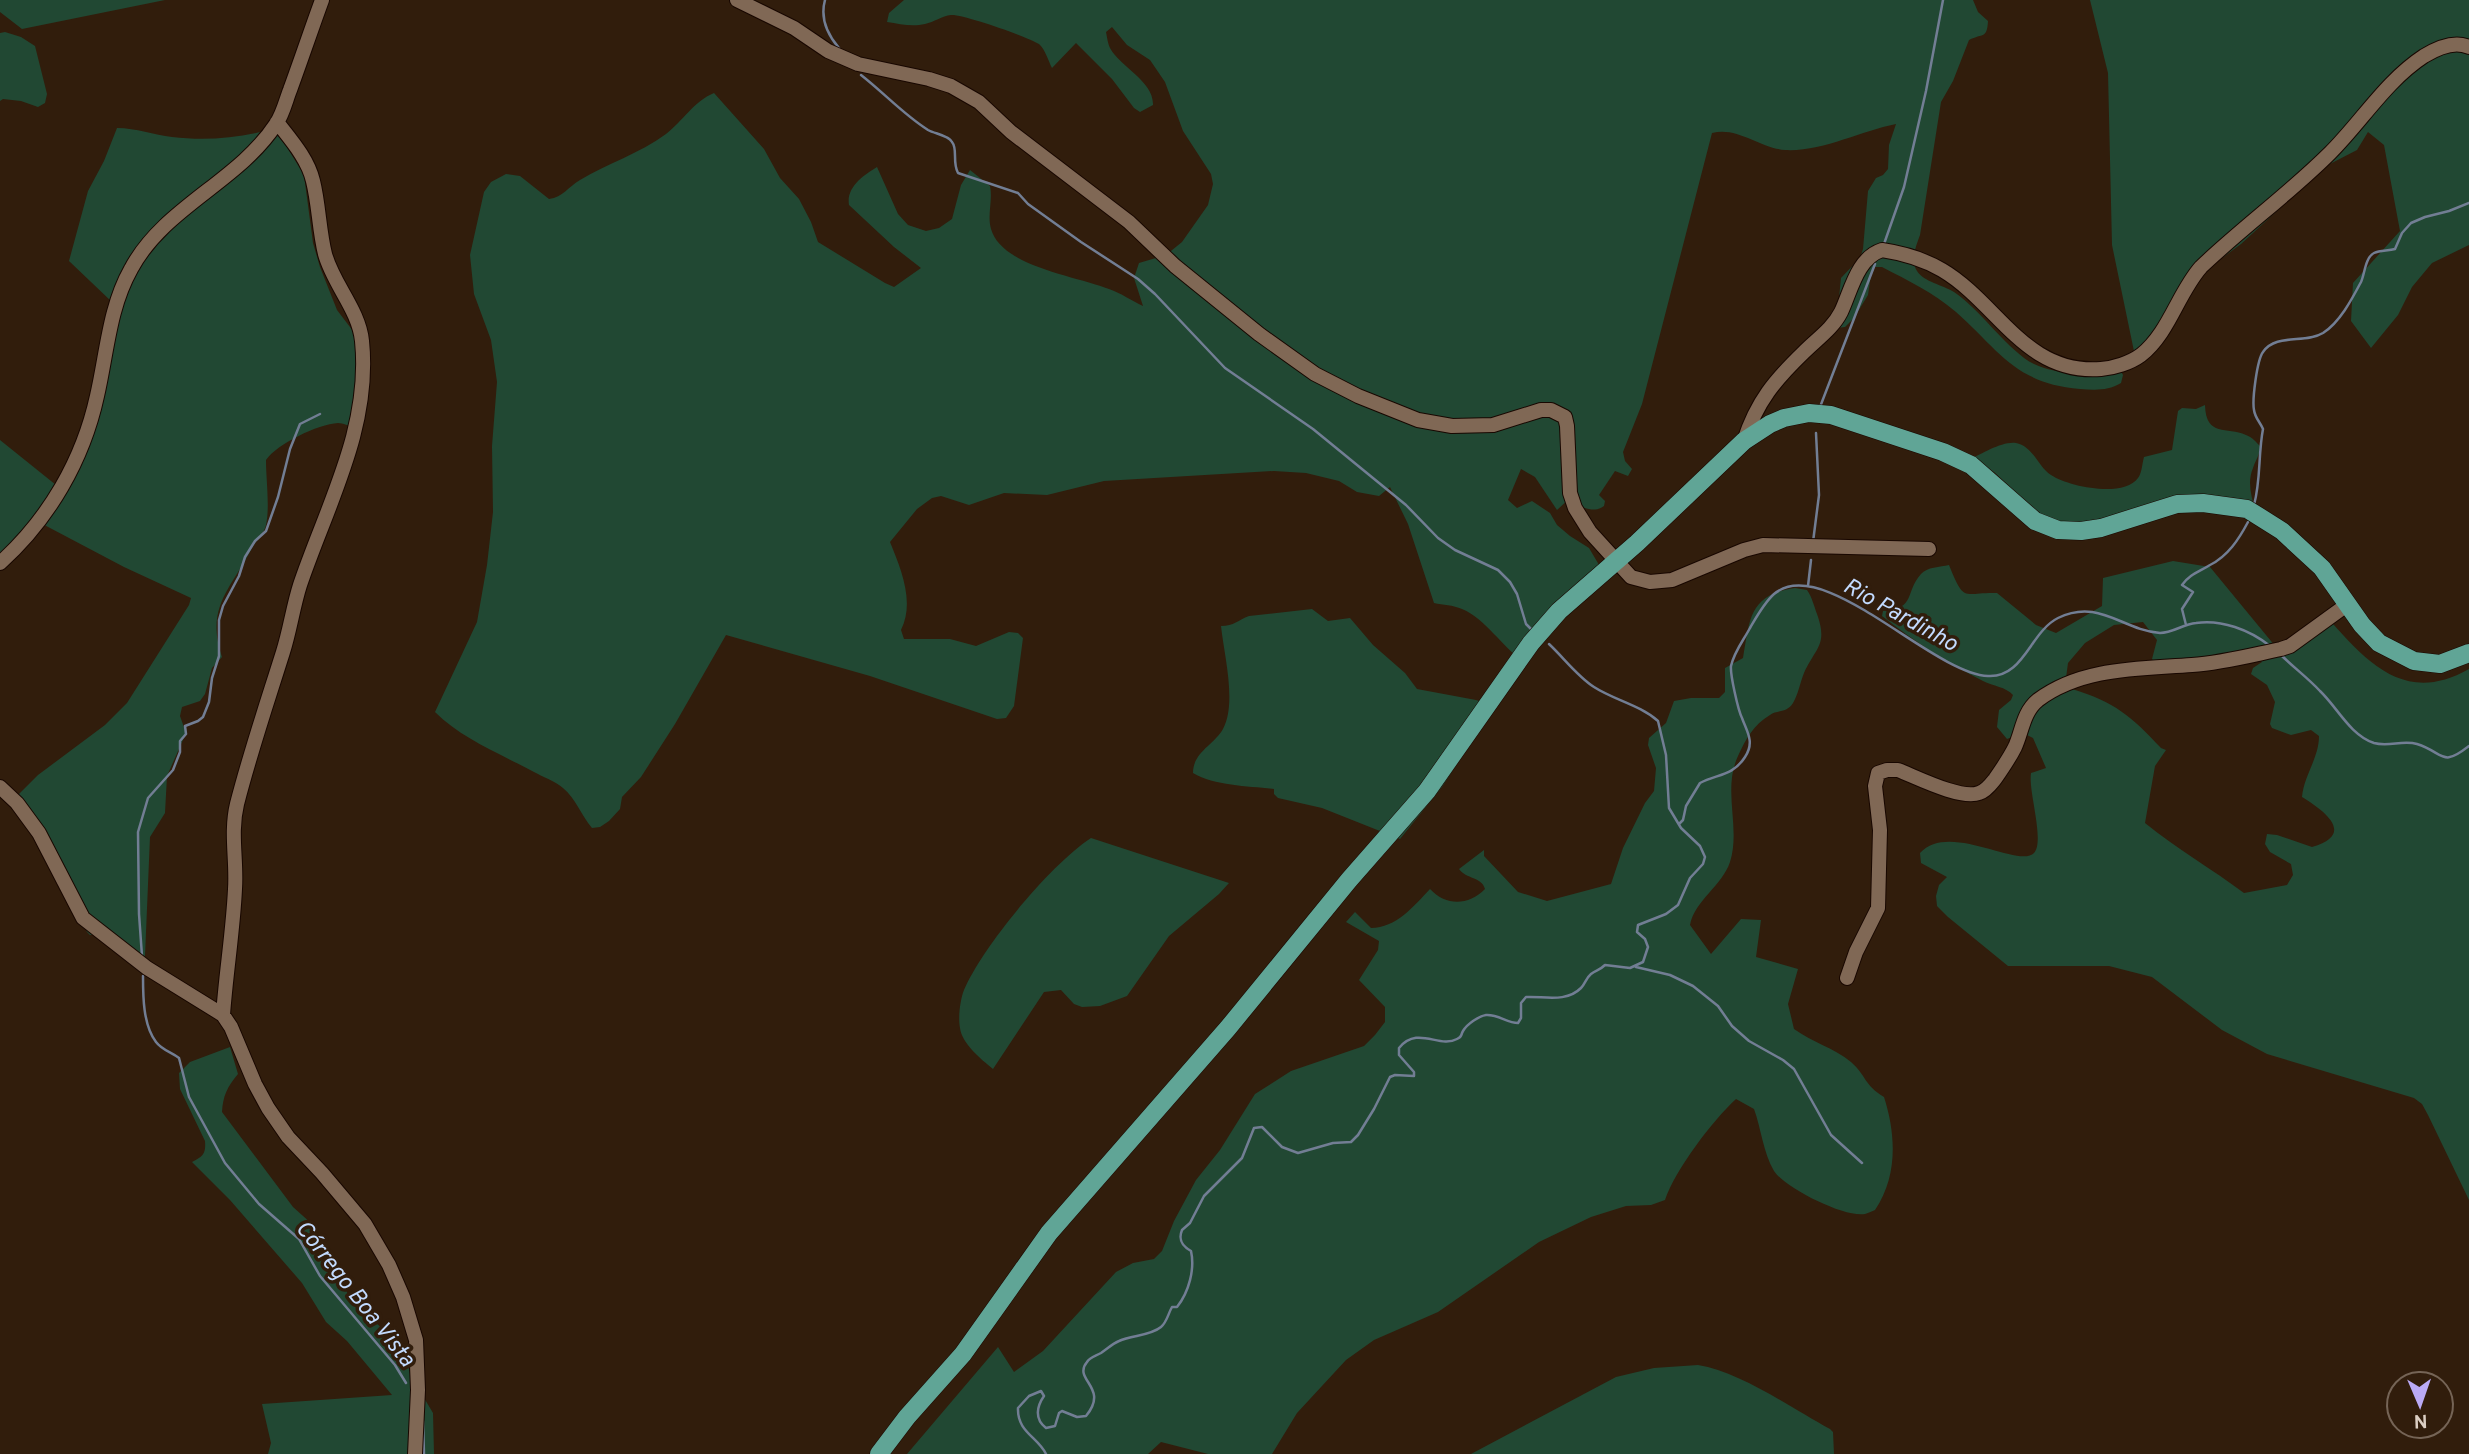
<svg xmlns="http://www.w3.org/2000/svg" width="2469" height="1454" font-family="Overpass,sans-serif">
  <rect width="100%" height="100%" fill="#311d0c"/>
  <!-- green -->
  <path fill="#214833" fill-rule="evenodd" d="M0 0H165L22 29 0 12Z
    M904 0H1973L1978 12 1988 21C1987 39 1983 33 1969 40L1953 81 1941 102 1920 235C1916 246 1910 260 1917 271 1924 282 1943 285 1954 292 1980 309 2009 352 2034 364 2061 377 2090 372 2118 366L2123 375 2121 383C2108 391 2095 390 2080 389 2014 383 2000 351 1956 312 1934 293 1907 280 1882 267H1875L1871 274 1868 295 1854 318 1845 327 1836 328 1841 278 1860 258 1863 249 1868 191 1876 178 1883 175 1888 169 1889 145 1896 124C1860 131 1822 152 1785 150 1760 148 1737 126 1712 133L1642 404 1623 452 1625 461 1632 469 1628 476 1615 471 1599 495 1605 501 1604 506C1594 514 1577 507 1570 498L1557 510 1535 477 1521 469 1508 500 1517 508 1532 501 1550 513 1557 525 1570 536 1589 548 1605 575 1523 661C1501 646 1486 619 1462 609 1453 605 1443 605 1434 603L1408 524 1390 487 1379 496 1357 492 1339 481 1306 473 1274 471 1104 481 1047 495 1004 493 969 505 941 496 932 498 917 509 890 542C901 569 915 602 901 630L904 639H950L976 646 1009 632 1018 633 1023 638 1014 706 1006 718 997 719 870 676 726 635 675 724 641 777 622 797 620 809 609 821 600 827 592 828C581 815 576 799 563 788 555 781 543 777 534 772 501 754 462 739 435 712L477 622 487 565 493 512 492 446 497 382 491 340 474 294 470 255 484 192 491 182 506 174 520 176 549 199C563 197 568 187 580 180 608 163 639 154 666 134 683 121 694 101 714 93L764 149 780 178 799 199 811 222 818 242 885 283 894 287 921 268 894 247 849 205C846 187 864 175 877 167L898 214 908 225 926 231 939 228 952 219 961 185 970 170 990 186C993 200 987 215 991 229 1002 267 1077 276 1109 289 1121 293 1132 301 1143 306L1134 278 1139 263 1166 255 1182 242 1208 205 1213 184 1211 174 1183 131 1165 82 1150 60 1127 45 1112 27 1106 32C1107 37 1108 44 1110 48 1120 67 1154 81 1153 105L1140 112 1134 108 1112 79 1076 43 1052 68C1048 60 1045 49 1039 44 1028 37 963 14 951 15 942 16 934 22 925 24 912 27 900 24 887 22L889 13Z
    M2090 0H2469V245L2432 263 2412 287 2398 315 2371 348 2351 321 2353 283 2400 231 2384 145 2368 132 2357 150 2326 166 2241 244 2206 270 2135 356 2112 245 2108 73Z
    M5 32 21 37 35 46 47 94 45 103 38 107 21 101 3 99 0 101V33Z
    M117 128C136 128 154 135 172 137 206 141 240 138 272 129L285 144 304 175 313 243 320 267 337 310 353 331 357 349 358 385 354 428C349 426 343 423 338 423 318 424 277 444 266 460 266 479 270 507 266 525 264 534 256 540 252 548 231 589 205 607 222 657L212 668 205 694 200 701 182 707 180 716 186 733 167 776 165 813 150 837 145 956 141 966 97 935H90L87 932 33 831 9 804 38 775 105 725 127 703 189 605 191 598 124 567 33 519 0 556V440L56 485 84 434 112 302 69 261 88 191 104 161Z
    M2205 405C2206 438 2227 426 2246 435 2252 437 2256 442 2260 446 2260 455 2256 459 2253 468 2246 484 2253 502 2258 519L2200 504 2087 531 2042 517 1994 472 1970 459C1982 454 2002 441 2016 443 2033 446 2038 467 2051 475 2069 487 2124 498 2138 478 2142 473 2142 464 2144 457L2172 450 2178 411 2182 408 2196 409Z
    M2173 561 2210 567 2280 652 2326 616C2366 661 2404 706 2469 669V1200L2428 1115 2422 1104 2414 1098 2267 1054 2222 1030 2152 977 2109 966H2008L1948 917 1937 906 1936 896 1939 885 1947 877 1921 863 1920 853C1949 821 2019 869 2034 853 2045 841 2028 791 2031 773L2046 768 2033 738 2023 733 2007 739 1997 727 1999 710 2011 700 2013 695C2006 687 1993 686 1983 681 1947 663 1914 641 1882 616L1883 611C1917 608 1904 593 1921 574 1927 567 1940 567 1949 565 1965 604 1962 592 1997 593L2036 625 2056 633 2102 606 2103 578ZM2143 622 2157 640 2152 659 2156 663 2252 651 2262 662 2253 668 2251 674 2267 685 2275 702 2270 724 2272 728 2291 735 2311 730 2319 736C2319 758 2304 775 2302 797 2323 810 2357 834 2312 847L2277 835 2267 834 2265 844 2270 852 2291 864 2293 875 2287 885 2244 893C2212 869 2177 849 2145 823L2155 766 2166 750 2161 748C2131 716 2115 702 2072 689L2066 678 2068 663 2085 643 2114 625Z
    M1795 588 1807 590C1812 597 1814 606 1817 614 1828 645 1816 647 1804 673 1800 683 1798 695 1793 703 1787 713 1777 710 1770 715 1753 725 1746 739 1738 756 1722 790 1741 827 1730 862 1722 886 1695 900 1690 925L1711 954 1741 919 1761 920 1756 957 1798 969 1788 1004 1794 1029C1812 1042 1834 1048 1851 1062 1866 1075 1864 1085 1884 1097 1896 1134 1898 1176 1875 1210 1872 1211 1869 1213 1865 1214 1845 1218 1785 1188 1774 1171 1763 1152 1761 1128 1754 1109L1736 1099C1713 1120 1675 1170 1665 1200L1651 1205 1626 1206 1591 1217 1539 1242 1438 1312 1374 1340 1346 1360 1297 1413 1272 1454H1208L1161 1442 1148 1454H907L998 1347 1014 1372 1043 1351 1116 1272 1133 1263 1154 1259 1162 1251 1174 1221 1196 1180 1220 1150 1255 1094 1291 1071 1364 1046 1375 1035 1385 1022V1007L1359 980 1378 950 1379 941 1346 922 1355 912 1371 928C1396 928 1414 906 1430 889 1447 907 1469 905 1485 889 1482 877 1466 879 1459 869L1484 850V856L1518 892 1547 901 1611 884 1623 848 1645 803 1654 791 1656 768 1648 745 1649 738 1666 723 1674 701 1691 698H1719L1725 692V668L1743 658C1750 620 1748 595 1795 588Z
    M1312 609 1328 621 1350 618 1373 645 1405 673 1417 689 1476 700 1495 706 1442 787 1400 839 1322 808 1278 798 1274 794V789C1249 786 1215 786 1193 773 1193 752 1214 745 1223 729 1237 703 1224 655 1221 626 1234 626 1238 620 1249 616Z
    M1091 838 1229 883 1219 894 1169 936 1127 996 1100 1006 1082 1007 1074 1004 1061 990 1044 992 993 1069C981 1059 962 1044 960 1028 958 1018 960 1000 964 990 983 946 1051 864 1091 838Z
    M230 1047 238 1074C227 1087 223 1096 222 1112L293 1207 312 1224 351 1300 386 1332 406 1358 411 1376 433 1413 434 1454H268L271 1443 262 1404 392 1395 347 1341 326 1322 302 1283 230 1200 192 1162C203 1156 206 1154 205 1141L180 1089 179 1073 190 1062Z
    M1698 1365C1741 1372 1791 1408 1830 1429L1833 1432 1834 1454H1471L1616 1377 1654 1368Z"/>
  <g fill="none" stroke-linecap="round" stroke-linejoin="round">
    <!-- stream -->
    <path stroke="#727e94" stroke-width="2.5" d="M825 0C820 18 827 34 839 48
      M861 75C883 92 904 115 928 130 935 134 948 135 952 142 958 149 952 162 958 173L1018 193 1028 204 1081 242 1138 279 1155 294 1225 368 1313 429 1406 505 1438 538 1455 550 1498 570 1510 582 1517 594 1526 624 1532 630
      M1884 244 1904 187 1926 91 1943 0
      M1820 407 1875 264
      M2254 505C2261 480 2258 455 2263 429 2260 422 2255 418 2254 410 2252 400 2257 360 2263 352 2276 333 2305 344 2323 333 2340 322 2352 299 2361 282 2365 273 2365 258 2374 253 2380 250 2388 251 2395 249L2402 233 2411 223 2425 217 2449 211 2469 203
      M1813 542 1819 495 1816 433
      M1808 586 1811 560
      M2186 625 2182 609 2193 592 2182 585C2190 574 2199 572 2210 565 2228 556 2239 539 2248 522
      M2280 654C2293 667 2308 678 2320 691 2337 707 2350 735 2374 743 2388 747 2403 740 2417 744 2445 753 2441 768 2469 746
      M1679 824 1683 820 1686 806 1700 783C1717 774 1733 776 1745 757 1755 742 1747 732 1742 718 1738 710 1730 674 1731 666 1734 652 1743 641 1750 628 1757 616 1764 603 1774 594 1823 553 1931 673 1988 676 2024 678 2030 632 2058 618 2099 598 2122 630 2160 633 2173 633 2183 624 2196 623 2221 619 2250 630 2270 646
      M142 956 139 914 138 832 148 798 173 770 180 752V741L186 734 185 726 198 721 203 717 209 702 212 678 219 656V620L223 606 239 576 245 557 255 541 266 531 278 497 290 449 300 424 320 414
      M1636 967 1670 975 1693 986 1718 1006 1732 1026 1749 1041 1783 1060 1794 1069 1831 1135 1862 1163
      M143 976C143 996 143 1025 156 1042 162 1050 171 1052 179 1058L189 1097 225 1163 259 1204 299 1239 320 1276 395 1365 406 1383
      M423 1421 424 1454
      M1046 1454C1038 1437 1017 1432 1018 1408L1029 1396 1041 1391 1044 1396C1037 1406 1034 1419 1046 1428L1055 1426 1059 1413 1062 1411 1077 1417 1086 1416C1110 1387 1072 1380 1087 1362 1090 1357 1096 1356 1101 1353 1107 1349 1112 1344 1119 1341 1132 1335 1150 1336 1161 1327 1167 1322 1168 1314 1172 1307H1177C1189 1292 1195 1269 1191 1251 1182 1246 1178 1240 1182 1230L1190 1223 1204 1196 1242 1158 1254 1128 1262 1127 1282 1147 1298 1153 1333 1143 1351 1142 1358 1135 1374 1109 1390 1077 1395 1075 1414 1076V1072L1399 1055V1048C1418 1025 1439 1049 1457 1039 1463 1036 1460 1036 1463 1031 1467 1024 1479 1016 1486 1015 1498 1014 1507 1023 1518 1023L1521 1018V1003L1526 997C1544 996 1566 1003 1581 988 1585 984 1586 978 1591 974 1596 970 1600 970 1605 965L1630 968 1643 962 1648 947 1645 939 1637 932 1638 925 1666 914 1678 905 1690 878 1703 864 1705 857 1700 846 1681 828 1669 808 1666 755 1658 721C1640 705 1614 700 1594 687 1577 676 1564 658 1549 644"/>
    <defs>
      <path id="minor" d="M737 0 794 28 828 51 858 64 929 79 951 86 979 102 1011 132 1129 222 1175 266 1259 334 1315 374 1358 396 1418 420 1452 426 1493 425 1541 410H1551L1565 417 1567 426 1570 493 1575 508 1590 532 1631 577 1650 582 1672 580 1744 550 1763 545 1929 549
        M1744 441C1757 401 1775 380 1804 352 1817 339 1833 328 1841 312 1851 291 1857 258 1882 250 1902 253 1925 260 1942 270 1998 303 2025 375 2101 369 2114 368 2130 363 2141 355 2169 333 2178 293 2201 267 2243 227 2290 193 2330 153 2362 121 2386 81 2424 56 2437 48 2454 40 2469 47
        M0 563C49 519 83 460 97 396 107 353 109 308 131 269 164 207 238 182 276 124 283 114 286 100 290 90 301 60 311 30 322 0
        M0 787 17 803 39 833 83 918 147 968 223 1015 231 1027 255 1084 268 1108 288 1137 322 1173 365 1224 389 1265 403 1297 416 1340 418 1390 415 1454
        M1847 978 1856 952 1878 908 1880 830 1875 786 1878 773 1887 770H1898C1916 777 1961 800 1979 793 1986 791 1991 784 1995 779 2002 769 2009 759 2015 747 2022 732 2023 712 2038 700 2082 667 2140 669 2192 665 2222 663 2252 655 2281 649L2290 646 2348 604
        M223 1015C226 973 233 931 235 889 237 860 230 833 237 804 250 753 267 703 283 652 290 630 293 607 300 585 327 505 371 428 362 341 359 310 333 284 325 254 319 230 319 205 313 181 308 159 291 140 277 122"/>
      <path id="major" d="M879 1454 907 1417 963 1354 1049 1233 1228 1028 1349 880 1427 791 1531 643 1559 611 1637 543 1744 441 1770 424 1784 418 1809 413 1831 415 1943 452 1971 465 2035 521 2058 530 2081 531 2101 528 2177 504 2203 503 2247 509 2282 531 2322 568 2362 625 2379 643 2414 661 2440 664 2469 653"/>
    </defs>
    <!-- minor casing -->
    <use href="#minor" stroke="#180700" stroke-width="16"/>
    <!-- major casing -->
    <use href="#major" stroke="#180700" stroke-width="19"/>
    <!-- minor -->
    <use href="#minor" stroke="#806855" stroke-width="14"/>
    <!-- major -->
    <use href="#major" stroke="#60a596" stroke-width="18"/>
  </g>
  <g text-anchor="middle" stroke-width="7" stroke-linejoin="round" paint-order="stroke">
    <!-- water labels -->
    <g font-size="23" font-style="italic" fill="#c2dafe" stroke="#311d0c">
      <text transform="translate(1901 614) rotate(29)" y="8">Rio Pardinho</text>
      <text transform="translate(356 1293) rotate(52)" y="8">Córrego Boa Vista</text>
    </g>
  </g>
  <!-- north arrow -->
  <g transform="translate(2420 1405) rotate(178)"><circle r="33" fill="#311d0c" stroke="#756456" stroke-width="2"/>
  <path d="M0-5L12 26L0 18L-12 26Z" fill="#baaaf6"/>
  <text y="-10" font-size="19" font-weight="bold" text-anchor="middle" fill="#dccfc4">N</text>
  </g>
</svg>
